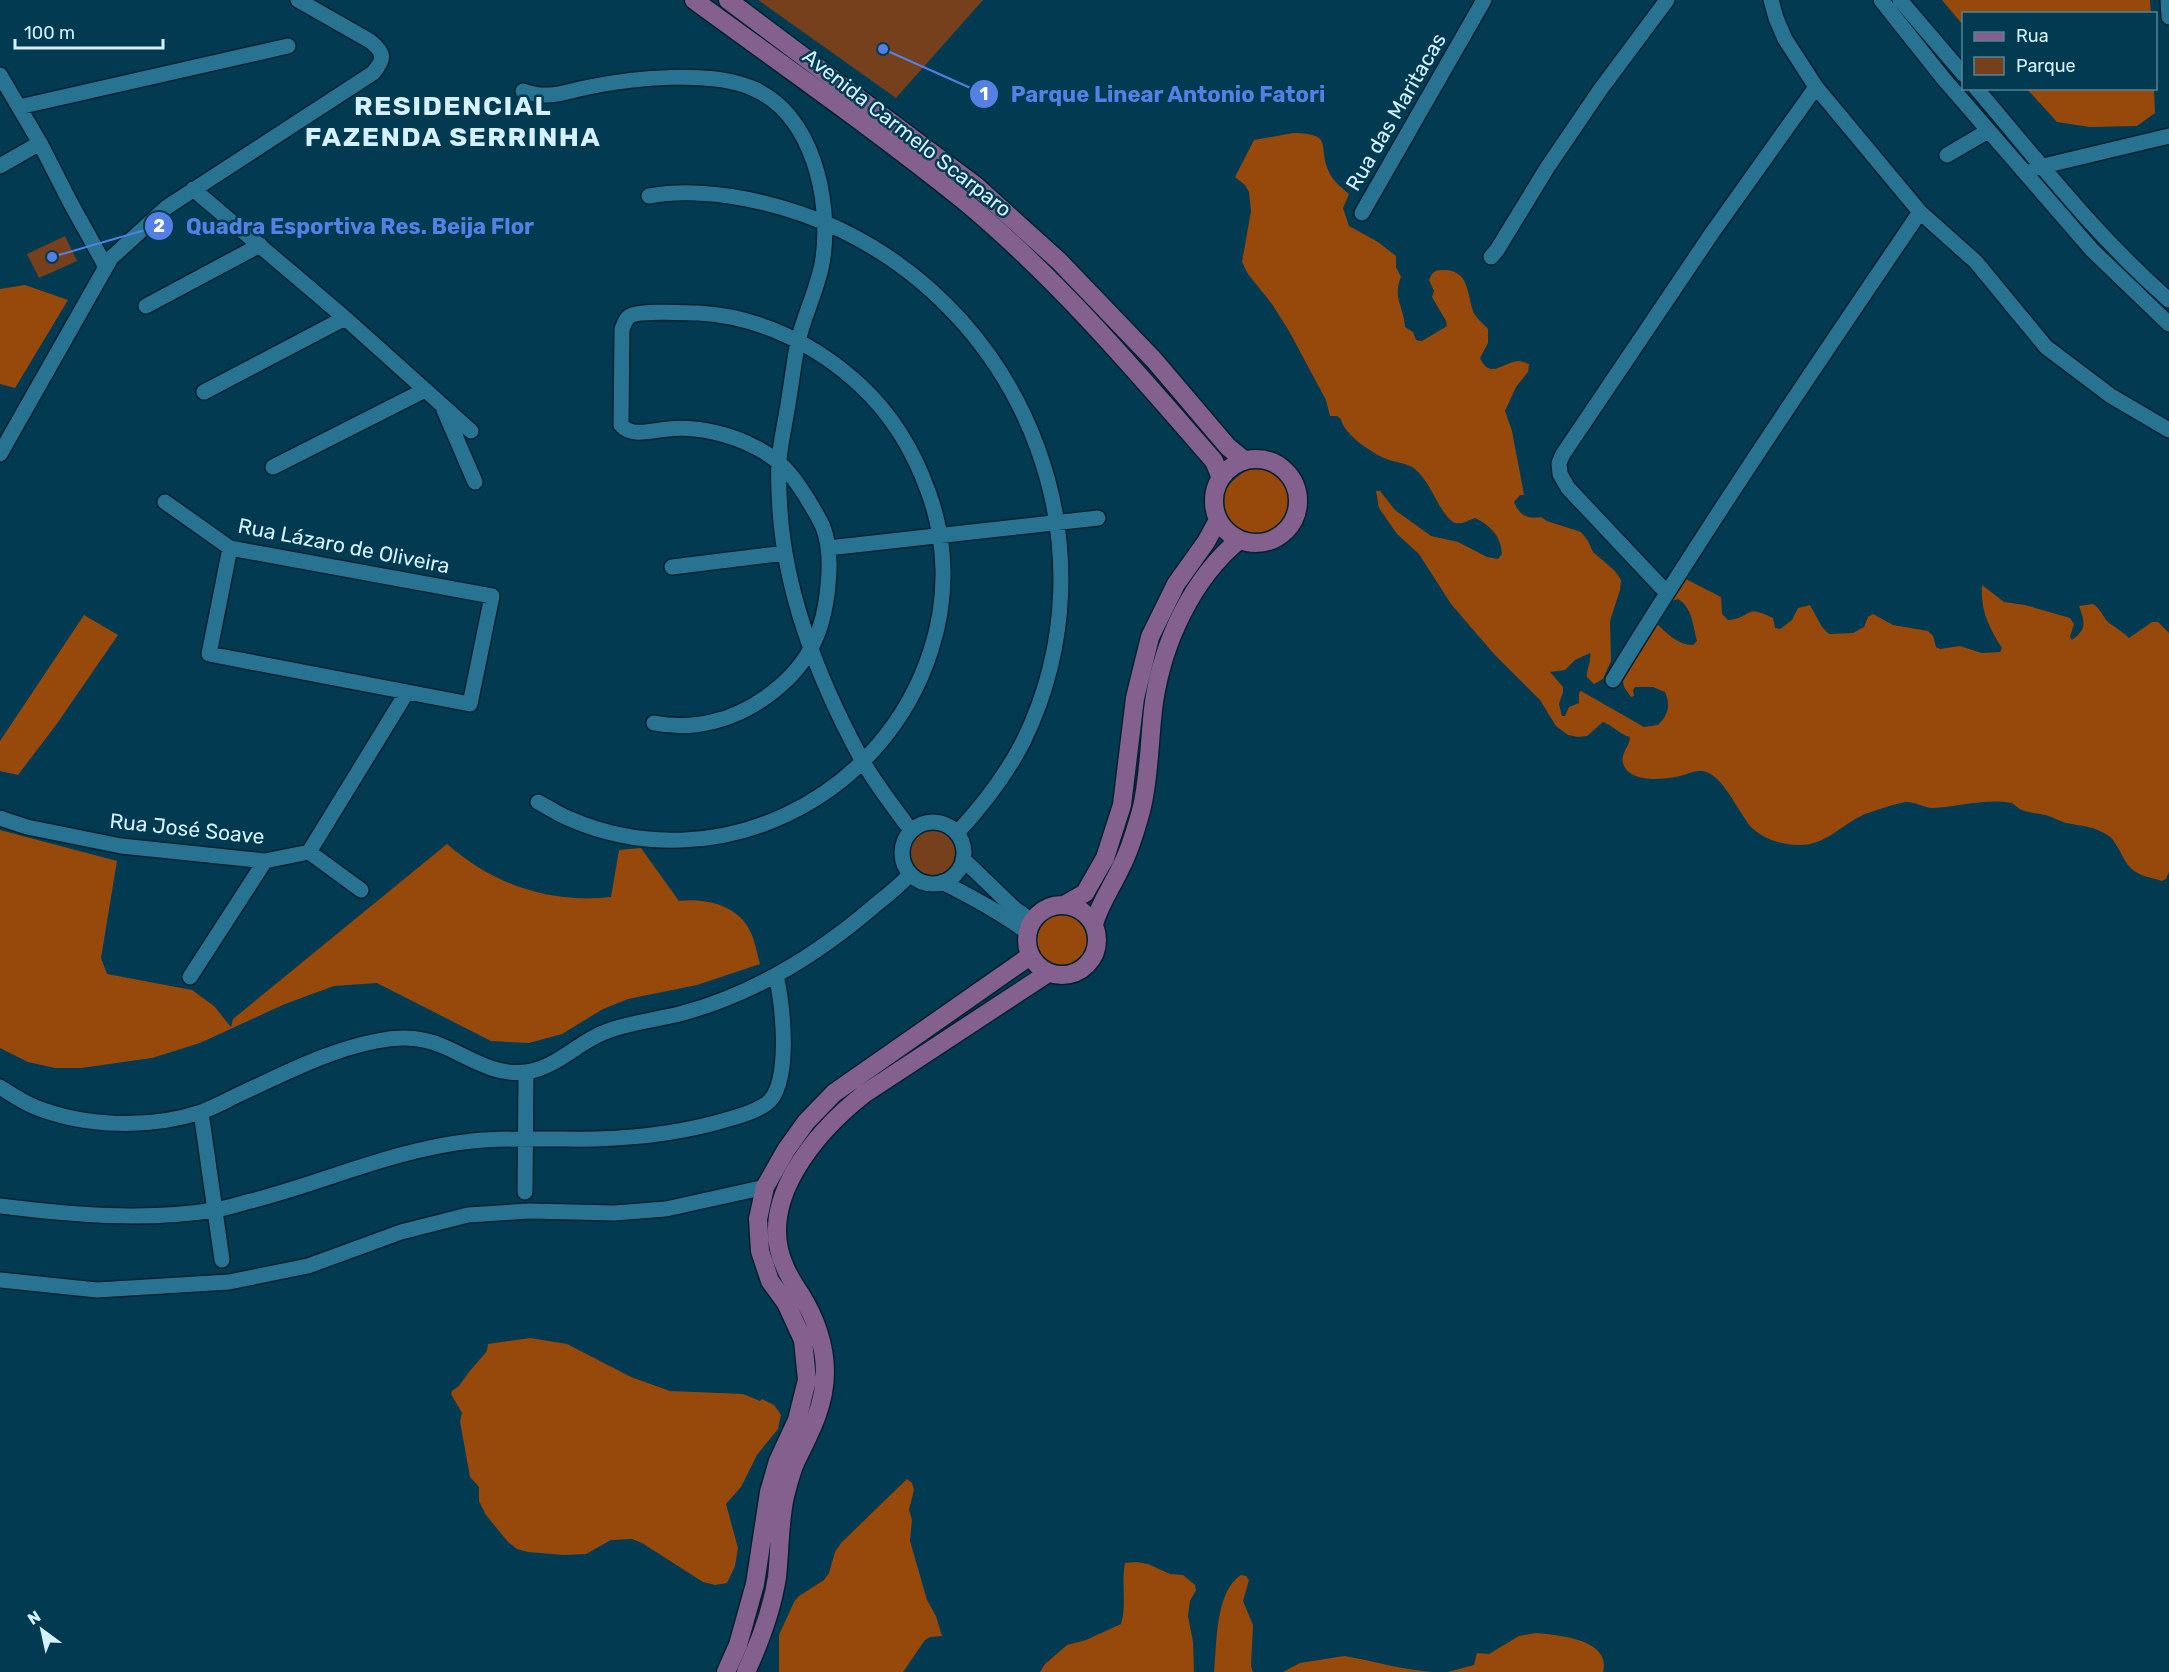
<svg xmlns="http://www.w3.org/2000/svg" width="2169" height="1672" font-family="Rubik,sans-serif">
  <rect width="100%" height="100%" fill="#023b51"/>
  <!-- green -->
  <path fill="#76401d" d="M758 0H983L896 98Z
    M65 236 77 261 39 278 27 254Z
    M909 853a24 24 0 1 1 48 0a24 24 0 1 1-48 0Z"/>
  <!-- forest -->
  <path fill="#97490c" d="M1942 0H2150L2151 13 1964 14 1963 25Z
    M2027 89H2154L2155 113 2137 126 2090 127 2057 122Z
    M1293 133C1335 134 1317 145 1329 172 1333 181 1342 188 1349 194L1343 208 1349 226 1378 242 1396 256V267L1401 277C1392 298 1404 306 1405 327L1413 332 1416 340 1422 341 1447 326 1446 321 1432 297 1434 291 1429 280C1432 273 1434 270 1442 270 1472 269 1466 298 1475 315 1478 320 1484 324 1488 329V343L1480 358C1491 381 1503 361 1520 361 1520 361 1529 364 1529 364L1528 372 1516 387 1505 411 1512 431 1524 495H1520L1514 502C1520 516 1527 519 1541 517L1547 521 1581 532 1588 541 1593 552 1615 571 1621 580 1620 590 1610 621 1611 661 1603 679 1594 684 1587 677C1586 669 1592 661 1590 653L1575 660 1565 670 1550 672 1563 687V692L1559 704 1562 716H1565L1569 707 1579 703V693L1581 691 1644 727 1658 725C1668 715 1671 706 1665 692L1653 687H1635L1633 690 1634 696 1631 697 1624 687 1621 670 1648 625H1658C1668 634 1678 645 1693 645L1697 641C1693 626 1692 607 1678 599L1665 603 1680 576 1721 597 1722 614 1728 620C1753 618 1743 603 1773 618L1775 628 1780 629 1792 620 1798 608 1810 605 1822 627 1829 634 1853 633 1864 627 1868 617 1873 614 1893 625 1928 631 1933 636 1936 647 1940 649 1960 646 1982 653 2000 652 2002 648C1989 628 1980 610 1982 585L2004 602 2025 605 2070 618 2074 624 2070 637 2072 640C2087 629 2085 622 2079 606L2093 604C2101 609 2103 617 2109 623 2116 628 2123 632 2129 638L2152 622H2158L2169 633V872L2166 879 2162 881C2154 878 2143 877 2136 872 2123 865 2120 845 2109 836 2095 826 2081 826 2066 823 2058 821 2052 816 2045 815 2038 813 2029 813 2022 810 2018 809 2015 804 2011 803 1987 798 1957 807 1933 808 1924 808 1916 802 1907 802 1900 802 1870 812 1863 815 1841 825 1825 846 1798 845 1782 845 1764 839 1752 828 1738 813 1723 773 1702 771 1693 770 1684 776 1675 777 1660 780 1628 782 1623 763 1620 754 1630 746 1630 737 1619 734 1614 726 1603 722L1587 736 1578 737 1568 735 1556 726 1540 700 1494 654 1451 604 1419 554 1397 534 1379 508 1376 491H1380L1395 510 1431 536 1458 542 1487 557 1498 559 1502 554C1501 536 1491 526 1475 518 1469 520 1460 526 1453 522 1440 514 1431 482 1415 469 1406 462 1394 463 1384 458 1370 452 1343 433 1341 419L1337 416H1330L1326 400 1289 331 1272 304 1248 274 1242 262 1251 211 1249 192 1245 185 1235 177 1254 140Z
    M25 285 68 300 15 388 0 384V289Z
    M1251 469C1318 468 1285 558 1237 528 1207 509 1226 479 1251 469Z
    M84 615 118 635 56 725 18 775 0 771V741Z
    M0 830 117 861 101 958 107 974 192 990 214 1006 231 1027 233 1019 447 844C494 885 550 904 611 897L619 850 641 848 679 901C705 898 738 905 750 931 755 941 757 953 760 964L697 985 628 999 603 1009 562 1034 529 1043 491 1041 377 983 334 986 285 1004 200 1043 152 1058 81 1068H55L28 1062 0 1048Z
    M1035 941a27 27 0 1 1 54 0a27 27 0 1 1-54 0Z
    M530 1338 567 1344 631 1377 670 1391 743 1394 760 1401 762 1399 774 1405 781 1415 778 1429 757 1455 741 1487 726 1504 738 1548 735 1566 727 1583 715 1585 703 1582 642 1543 632 1539 611 1540 586 1554 564 1555 528 1552 517 1549 508 1542 486 1515 479 1501V1487L470 1477 460 1421 462 1413 451 1394 452 1391 459 1386 469 1372 487 1351 488 1344Z
    M907 1479 912 1483 914 1490 909 1510 912 1520 910 1541 927 1600 936 1616 942 1636 930 1637 925 1640 903 1672H779V1635L794 1602 799 1596 824 1580 829 1573 835 1552 841 1543Z
    M1136 1562 1148 1564 1170 1574 1183 1575 1195 1585 1196 1590 1190 1601 1188 1616 1193 1642 1194 1672H1040L1045 1664 1067 1645 1086 1640 1121 1624C1127 1604 1121 1584 1125 1563Z
    M1241 1575 1246 1576 1249 1580 1243 1601 1253 1625 1251 1666 1253 1672H1214C1217 1643 1215 1592 1241 1575Z
    M1536 1633C1557 1635 1612 1639 1603 1672H1448L1474 1665 1477 1653 1489 1654 1519 1636Z
    M1344 1656C1374 1661 1403 1670 1433 1672H1283L1300 1663Z"/>
  <g fill="none" stroke-linecap="round" stroke-linejoin="round">
    <defs>
      <path id="minor" d="M1771 0 1776 18 1785 39 1816 87 1920 212 1976 262 2046 347 2111 396 2169 430
        M1881 0 1943 78 2092 250 2169 324
        M1900 0 1964 75
        M2168 0 2169 17
        M0 75 40 143 70 202 106 267
        M1976 88C2038 161 2096 236 2169 300
        M523 91C549 100 563 92 589 87 633 78 710 70 752 88 813 114 831 199 823 258 819 287 804 314 798 342 794 361 792 380 789 398 786 419 781 439 779 460 778 476 779 495 780 511 786 598 821 685 862 760 874 782 891 803 906 824L912 830
        M19 107 288 46
        M1947 155 1988 131
        M0 166 40 143
        M2035 168 2169 136
        M193 189 345 318 471 431
        M649 196C709 185 786 204 841 230 1029 321 1116 550 1024 740 1007 774 983 805 957 833
        M1362 213 1484 0
        M1491 257 1497 250 1547 168 1600 90 1667 0
        M146 306 260 245
        M204 392 345 318
        M444 410 475 482
        M0 454 111 258 167 207 373 73C385 59 385 53 370 41L298 0
        M273 467 425 390
        M165 502 230 548 492 596 470 704 209 654 230 548
        M828 548 1098 518
        M672 567 785 553
        M1666 592 1568 488 1560 474 1559 463 1563 454 1712 233 1816 87
        M1613 680C1710 521 1815 367 1920 212
        M538 802C548 807 559 815 570 819 716 882 884 799 931 650 948 598 947 542 928 491 914 452 892 415 861 386 817 345 759 316 698 313 684 313 641 310 630 316 625 319 624 325 622 329L621 425C632 438 654 430 668 429 697 426 731 434 757 448 780 460 791 473 805 495 811 505 818 516 823 527 830 545 830 566 828 585 824 634 807 668 766 697 734 720 694 731 654 723
        M0 818 27 827 121 846 265 861 309 852 361 890
        M902 853a31 31 0 1 1 62 0a31 31 0 1 1-62 0Z
        M309 852 407 692
        M963 859 1015 909 1032 921
        M942 882C972 897 1000 912 1027 932
        M190 977 265 861
        M0 1087C11 1094 23 1102 35 1107 85 1127 150 1129 201 1112 215 1107 229 1099 242 1093 286 1073 329 1050 377 1041 400 1036 423 1037 445 1047 470 1058 496 1076 525 1072 555 1069 578 1042 605 1032 630 1022 657 1020 683 1013 754 994 818 954 873 907 886 896 900 886 910 874
        M201 1112 222 1260
        M525 1192 526 1072
        M0 1206C71 1215 145 1221 215 1210 227 1208 239 1204 251 1201 325 1182 396 1149 472 1141 503 1138 534 1139 564 1139 614 1140 666 1136 715 1123 732 1118 751 1114 766 1104 792 1086 783 1003 776 976
        M0 1280 97 1290 229 1282 308 1266 401 1232 468 1215 529 1211 614 1213 666 1209 765 1187"/>
      <path id="major" d="M694 0C784 66 876 130 963 200 1056 277 1135 370 1214 461L1221 478
        M728 0 976 186 1059 261 1154 360 1228 447 1244 460
        M1214 501a42 42 0 1 1 84 0a42 42 0 1 1-84 0Z
        M1027 940a35 35 0 1 1 70 0a35 35 0 1 1-70 0Z
        M1064 905 1085 893 1105 858 1122 805 1135 698 1150 637 1176 584 1206 542 1218 520
        M1094 924C1100 903 1112 887 1121 867 1130 850 1136 829 1141 811 1150 776 1149 738 1154 702 1163 642 1192 579 1239 540
        M726 1672 738 1645 755 1584 769 1492 778 1461 797 1420 807 1380 803 1340 786 1303 770 1281 760 1251 758 1219 765 1187 786 1150 806 1122 834 1093 1030 956
        M746 1672C760 1642 772 1610 777 1577 780 1550 779 1524 785 1496 788 1485 791 1472 796 1461 810 1433 825 1405 825 1372 825 1345 815 1317 801 1295 795 1286 789 1277 785 1267 755 1202 816 1132 864 1094L1048 973"/>
    </defs>
    <!-- minor casing -->
    <use href="#minor" stroke="#02202e" stroke-width="18"/>
    <!-- major casing -->
    <use href="#major" stroke="#02202e" stroke-width="21"/>
    <!-- minor -->
    <use href="#minor" stroke="#287292" stroke-width="15"/>
    <!-- major -->
    <use href="#major" stroke="#84608e" stroke-width="18"/>
  </g>
  <g text-anchor="middle" stroke-width="5" stroke-linejoin="round" paint-order="stroke">
    <!-- street labels -->
    <g font-size="21" fill="#d6f0fe" stroke="#023b51">
      <text transform="translate(1396 112) rotate(-60)" y="7">Rua das Maritacas</text>
      <text transform="translate(907 133) rotate(38)" y="7">Avenida Carmelo Scarparo</text>
      <text transform="translate(344 546) rotate(11)" y="7">Rua Lázaro de Oliveira</text>
      <text transform="translate(187 829) rotate(6)" y="7">Rua José Soave</text>
    </g>
    <!-- district labels -->
    <g font-size="27" font-weight="bold" letter-spacing="1.5" fill="#d6f0fe" stroke="#023b51">
      <text x="453" y="115">RESIDENCIAL<tspan x="453" dy="31">FAZENDA SERRINHA</tspan></text>
    </g>
  </g>
  <!-- callouts -->
  <path fill="none" stroke="#547fe3" stroke-width="2" d="M883 49L984 94M52 257L159 226"/>
  <g fill="#547fe3" stroke="#023b51" stroke-width="2">
    <circle cx="883" cy="49" r="6"/>
    <circle cx="52" cy="257" r="6"/>
    <circle cx="984" cy="94" r="15"/>
    <circle cx="159" cy="226" r="15"/>
  </g>
  <g font-size="18" text-anchor="middle" font-weight="bold" fill="#fff">
    <text x="984" y="100">1</text>
    <text x="159" y="232">2</text>
  </g>
  <g font-size="22" text-anchor="middle" font-weight="bold" fill="#547fe3" stroke="#023b51" stroke-width="5" stroke-linejoin="round" paint-order="stroke">
    <text x="1168" y="102">Parque Linear Antonio Fatori</text>
    <text x="360" y="234">Quadra Esportiva Res. Beija Flor</text>
  </g>
  <!-- legend -->
  <rect x="1962" y="12" width="195" height="78" fill="#023b51" stroke="#578396" stroke-width="1.5"/>
  <rect x="1974" y="32" width="30" height="9" fill="#84608e" stroke="#578396" stroke-width="1.5"/>
  <text x="2016" y="42" font-size="18" fill="#d6f0fe">Rua</text>
  <rect x="1974" y="57" width="30" height="18" fill="#76401d" stroke="#578396" stroke-width="1.5"/>
  <text x="2016" y="72" font-size="18" fill="#d6f0fe">Parque</text>
  <!-- north arrow -->
  <g transform="translate(42 1630) rotate(327)" stroke="#023b51" stroke-width="4.5" paint-order="stroke">
  <path d="M0-4.5L10 22L0 15L-10 22Z" fill="#d6f0fe"/>
  <text y="-9" font-size="16" font-weight="bold" text-anchor="middle" fill="#d6f0fe">N</text>
  </g>
  <!-- scale -->
  <path d="M15 39v9h148v-9" fill="none" stroke="#d6f0fe" stroke-width="3"/>
  <text x="24" y="39" font-size="18" fill="#d6f0fe" stroke="#023b51" stroke-width="4.5" paint-order="stroke">100 m</text>
</svg>
